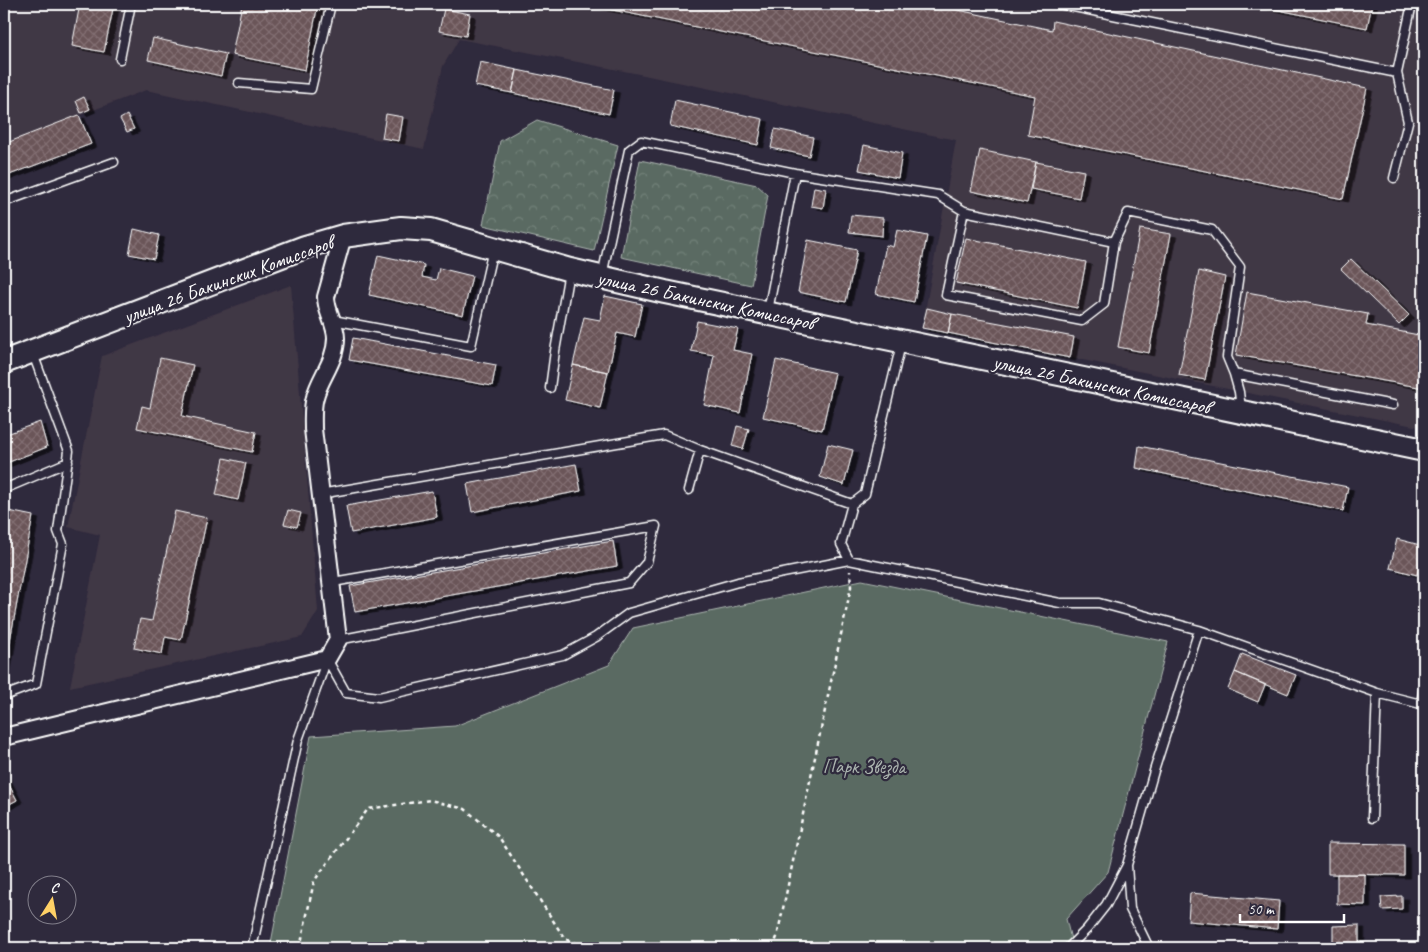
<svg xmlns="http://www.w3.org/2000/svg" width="1428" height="952" font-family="Caveat,sans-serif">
  <defs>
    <pattern id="forest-crowns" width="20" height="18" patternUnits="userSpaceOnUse" patternTransform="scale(1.25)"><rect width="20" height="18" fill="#5a6b62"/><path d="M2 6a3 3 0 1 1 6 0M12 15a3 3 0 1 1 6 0" fill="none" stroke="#73817a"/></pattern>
    <pattern id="building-cross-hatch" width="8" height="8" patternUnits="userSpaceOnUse" patternTransform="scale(1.25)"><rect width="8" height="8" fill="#6b5559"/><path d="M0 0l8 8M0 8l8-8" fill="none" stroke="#816e72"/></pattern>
    <filter id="shadow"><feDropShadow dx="5.5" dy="3" stdDeviation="0" flood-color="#0009"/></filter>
  </defs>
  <rect width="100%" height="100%" fill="#2f2a3d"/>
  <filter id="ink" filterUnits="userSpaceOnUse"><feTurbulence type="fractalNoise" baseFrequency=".02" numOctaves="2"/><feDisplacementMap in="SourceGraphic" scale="10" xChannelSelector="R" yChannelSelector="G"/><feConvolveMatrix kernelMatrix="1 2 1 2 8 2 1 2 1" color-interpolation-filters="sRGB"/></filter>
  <g filter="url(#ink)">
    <!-- built -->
    <path fill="#413745" d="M4 4H1424V428L922 328 956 140 634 73 459 39 443 66 424 149 146 90 4 144Z
      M291 285 318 611 302 637 70 687 100 535 68 527 102 356Z"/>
    <!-- forest -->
    <path fill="url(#forest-crowns)" stroke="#acb5b0" d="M537 120 618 145 594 251 483 225 500 141Z
      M640 160 757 185 768 195 751 285 621 257Z"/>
    <!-- park -->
    <path fill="#5a6b62" stroke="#acb5b0" d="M862 580 1168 642 1108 872 1066 919 1073 948H270L311 736 455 726 609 665 633 628Z"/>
    <!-- building -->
    <path fill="url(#building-cross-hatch)" stroke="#fff" filter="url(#shadow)" d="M80 4H114L104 52 72 46Z
      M242 4H318L305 70 232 55Z
      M583 4H930L1052 30 1053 21 1367 88 1343 199 1028 135 1035 96Z
      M1249 4H1372L1367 28Z
      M444 9 470 14 466 36 439 31Z
      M153 38 226 54 221 76 148 60Z
      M480 62 517 70 512 93 475 86Z
      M517 70 614 90 609 114 512 93Z
      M84 97 90 109 81 113 76 101Z
      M675 100 763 119 758 145 670 126Z
      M386 114 403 117 399 141 382 138Z
      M79 115 91 144 4 177V144Z
      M127 115 134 129 127 132 120 119Z
      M775 129 813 137 809 156 771 148Z
      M864 145 902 153 898 178 859 170Z
      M980 150 1036 162 1027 203 971 191Z
      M1036 162 1084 171 1079 198 1031 189Z
      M814 187 826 189 823 208 811 206Z
      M851 215 883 218 882 236 849 232Z
      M134 229 159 235 154 259 129 254Z
      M1140 229 1171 234 1149 353 1118 347Z
      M897 230 927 236 914 302 876 294 886 245 893 247Z
      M966 238 1086 262 1077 308 956 283Z
      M808 240 857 250 846 302 798 292Z
      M378 255 424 265 422 277 436 280 439 268 472 276 463 315 369 295Z
      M1351 259 1409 315 1399 325 1341 269Z
      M1199 271 1225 277 1205 380 1179 375Z
      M1247 292 1368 314 1366 325 1424 336V388L1236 355Z
      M605 296 642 304 635 337 617 333 608 372 573 365 584 317 600 320Z
      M927 308 952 314 948 333 922 328Z
      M952 314 1074 337 1070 358 948 333Z
      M697 321 738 329 733 350 752 354 740 413 704 405 714 355 691 351Z
      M353 338 496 365 492 386 349 360Z
      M160 358 193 365 182 416 256 432 252 452 137 428 142 406 150 408Z
      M776 360 835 373 822 430 763 417Z
      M573 365 608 372 600 408 565 400Z
      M40 422 47 447 4 464V435Z
      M737 426 749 429 743 449 732 446Z
      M828 444 853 450 844 485 820 477Z
      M1139 446 1348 487 1343 511 1136 468Z
      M224 458 246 463 238 500 216 495Z
      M576 464 581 491 472 512 467 484Z
      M432 491 437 517 351 533 346 506Z
      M4 510 33 516 4 673Z
      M288 510 301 513 297 527 284 524Z
      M175 511 207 518 181 640 165 637 162 654 134 648 140 619 152 621Z
      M1397 539 1424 546 1417 575 1390 568Z
      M613 541 617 566 355 612 350 586Z
      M1242 654 1296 675 1288 694 1235 672Z
      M1235 672 1265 685 1258 702 1228 689Z
      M4 775 17 800 4 807Z
      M1328 843 1404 844V875L1328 874Z
      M1337 874H1365V905L1337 904Z
      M1190 893 1279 901 1277 929 1188 921Z
      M1402 896V909L1382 910 1381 897Z
      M1359 925V948H1333V926Z"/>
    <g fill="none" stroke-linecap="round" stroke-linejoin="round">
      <defs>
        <path id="service" d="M1059 4 1397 73
          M120 59 131 4
          M239 83 311 89 331 4
          M1394 178 1408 122 1397 73 1412 4
          M4 202 114 162
          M964 211 946 295 1082 321 1104 304 1114 242 1128 213 1212 230 1240 267 1227 357 1234 374 1393 405
          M602 276 629 150 641 141 795 173 938 195 964 211 1114 242
          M768 311 795 173
          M333 320 471 346 493 249
          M1234 374 1239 392 1241 409
          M550 388 555 351 569 272
          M4 489 68 462
          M689 490 700 450
          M320 494 664 435 700 450 852 504 865 494 901 344
          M849 560 841 544 852 504 854 502
          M333 582 656 526 647 562 629 583 338 640
          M327 659 346 693 379 697 563 655 596 637 629 613 738 582 849 560 1060 603H1099L1199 630
          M4 696 36 684 63 544 58 531 69 451 33 354
          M1372 818 1377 693
          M1127 865 1130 909 1148 946 1151 948
          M252 948 298 740 327 659
          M1068 948 1087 929 1106 905 1127 865 1154 771 1199 630 1377 693 1421 704 1424 685"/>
        <path id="minor" d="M4 737 327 659 338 640 313 429C313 419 312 407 315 397 320 377 336 361 336 338 336 324 326 312 326 297L343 236"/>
        <path id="secondary" d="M4 362 305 247 343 236 401 228 431 230 570 270 665 292 1424 450"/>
      </defs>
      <!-- service casing -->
      <use href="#service" stroke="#fff" stroke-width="11"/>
      <!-- minor casing -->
      <use href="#minor" stroke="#fff" stroke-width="20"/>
      <!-- secondary casing -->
      <use href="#secondary" stroke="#fff" stroke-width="26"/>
      <!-- path -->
      <path stroke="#fff" stroke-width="2.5" stroke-dasharray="4 4" stroke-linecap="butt" d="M300 948 314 881 368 809 430 800 465 809 499 837 565 939 587 948
        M773 948 777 937 851 587 850 571"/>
      <!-- service -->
      <use href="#service" stroke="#2f2a3d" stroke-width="8"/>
      <!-- minor -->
      <use href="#minor" stroke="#2f2a3d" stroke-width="16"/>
      <!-- secondary -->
      <use href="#secondary" stroke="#2f2a3d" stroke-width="22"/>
      <defs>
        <path id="rail" d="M1421 190 1424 193"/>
      </defs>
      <!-- rail casing -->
      <use href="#rail" stroke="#fff" stroke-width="5.5"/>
      <!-- rail -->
      <use href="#rail" stroke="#2f2a3d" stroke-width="4" stroke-dasharray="11" stroke-linecap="butt"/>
    </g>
  </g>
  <g text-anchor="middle" stroke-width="4.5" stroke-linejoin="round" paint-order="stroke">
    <!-- street labels -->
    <g font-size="20" fill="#fff" stroke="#2f2a3d">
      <text transform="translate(228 279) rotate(-20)" y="7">улица 26 Бакинских Комиссаров</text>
      <text transform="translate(706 300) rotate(12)" y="7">улица 26 Бакинских Комиссаров</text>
      <text transform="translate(1102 384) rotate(12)" y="7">улица 26 Бакинских Комиссаров</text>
    </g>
    <!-- park labels -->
    <g font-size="20" fill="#acb5b0" stroke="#2f2a3d">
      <text x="864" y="773">Парк Звезда</text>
    </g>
  </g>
  <!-- margin -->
  <rect width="1428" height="952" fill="none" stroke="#2f2a3d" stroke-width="20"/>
  <rect x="10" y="10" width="1408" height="932" fill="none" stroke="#fff" stroke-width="2" filter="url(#ink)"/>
  <!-- north arrow -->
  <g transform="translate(52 900) rotate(11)"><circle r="24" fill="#2f2a3d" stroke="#827f8b"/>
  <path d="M0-4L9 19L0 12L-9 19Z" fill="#ffd166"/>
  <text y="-8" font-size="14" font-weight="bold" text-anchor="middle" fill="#ffffff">С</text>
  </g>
  <!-- scale -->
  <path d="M1240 914v8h104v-8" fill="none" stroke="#ffffff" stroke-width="2.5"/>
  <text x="1248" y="914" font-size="15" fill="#ffffff" stroke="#2f2a3d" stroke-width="4" paint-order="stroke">50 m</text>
</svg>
